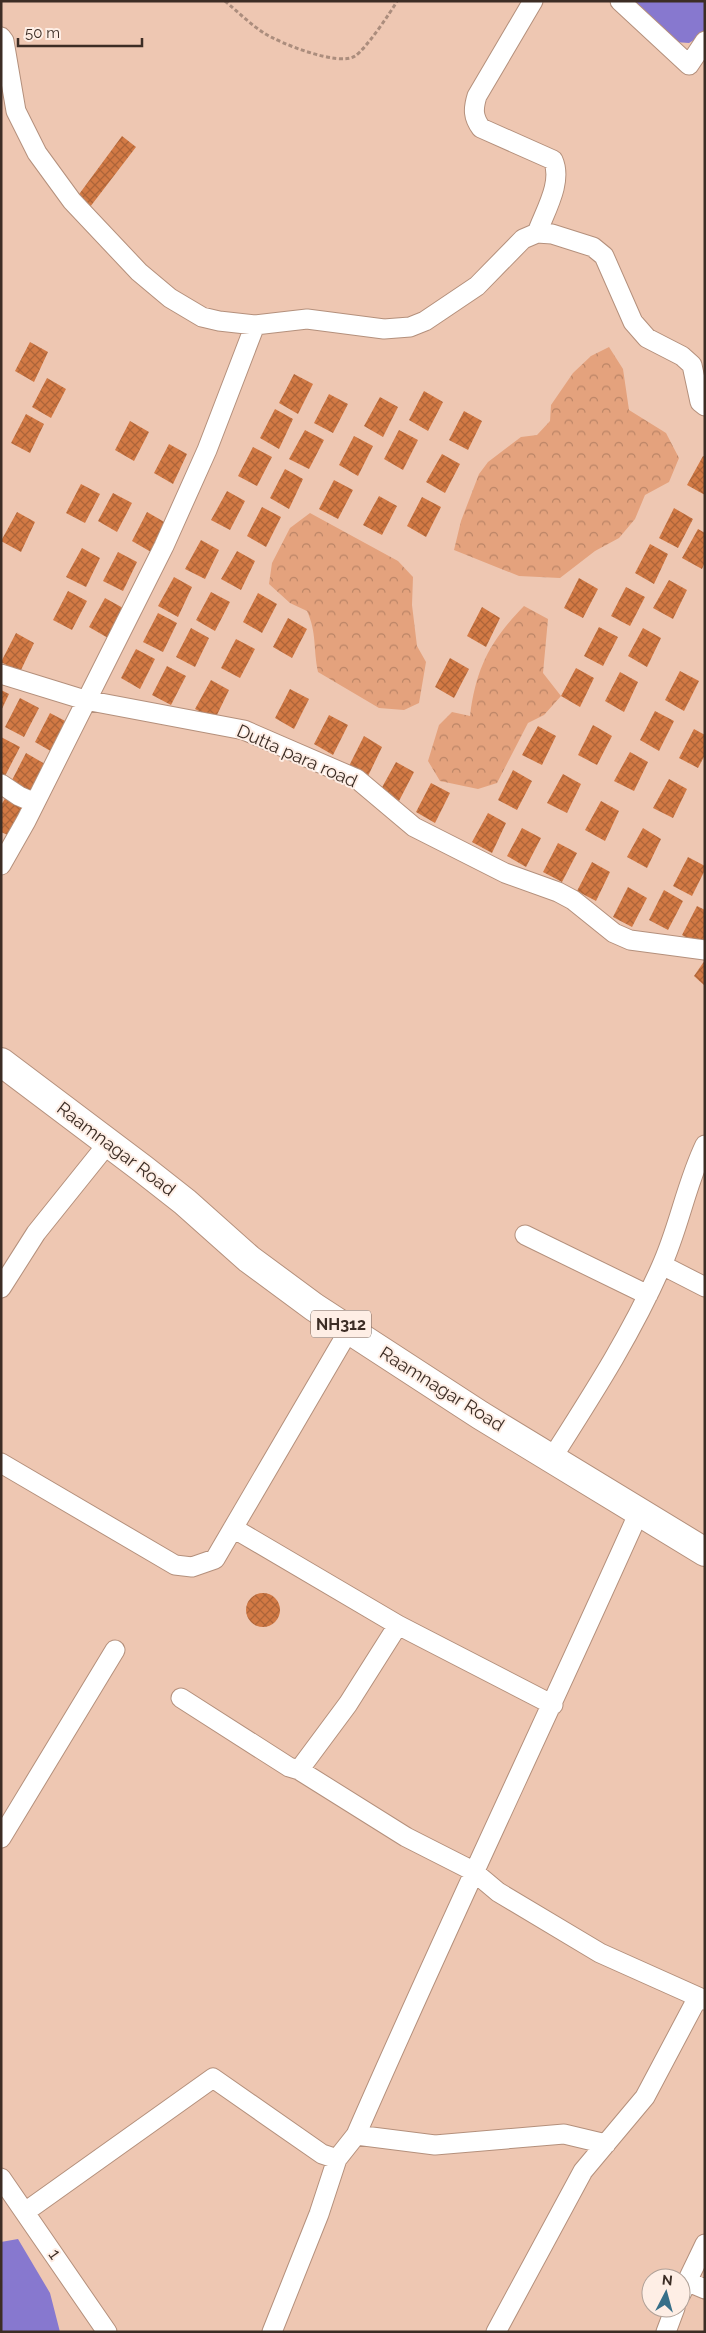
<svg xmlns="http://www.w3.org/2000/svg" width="706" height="2333" font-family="Raleway,sans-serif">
  <defs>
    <pattern id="park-crowns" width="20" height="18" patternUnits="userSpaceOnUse" patternTransform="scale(1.25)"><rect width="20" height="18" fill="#e4a27d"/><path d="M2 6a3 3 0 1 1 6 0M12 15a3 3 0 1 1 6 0" fill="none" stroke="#ba8466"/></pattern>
    <pattern id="building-cross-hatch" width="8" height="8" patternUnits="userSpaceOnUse" patternTransform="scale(1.25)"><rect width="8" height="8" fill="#d27944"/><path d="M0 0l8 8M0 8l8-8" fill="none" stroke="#ac6439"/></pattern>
  </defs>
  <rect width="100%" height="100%" fill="#eec7b2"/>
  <!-- park -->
  <path fill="url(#park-crowns)" d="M609 347 623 369 629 410 666 433 679 458 669 482 645 495 635 519 619 538 595 551 560 578 519 576 454 550 461 521 479 474 488 462 521 437 537 435 550 421 551 405 573 373 591 356Z
    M310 513 398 561 413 577 412 605 417 646 426 662 419 703 404 710 379 708 318 672C313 648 317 633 307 611L290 603 269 584 272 563 290 528Z
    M524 606 548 619 543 673 561 696 544 715 528 723 497 783 478 789 440 781 428 761 439 725 452 712 470 716C476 668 490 641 524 606Z"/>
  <!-- water -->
  <path fill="#8778cf" d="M630 1H705V33L689 43 661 41Z
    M18 2239 50 2293 60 2332H1V2242Z"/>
  <!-- building -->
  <path fill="url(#building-cross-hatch)" d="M122 136 136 147 90 207 77 197Z
    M30 342 48 352 34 382 15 371Z
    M294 374 313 384 298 414 279 403Z
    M47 378 66 389 51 418 32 407Z
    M424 391 443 402 428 431 409 420Z
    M329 394 348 404 333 433 314 423Z
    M380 397 398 407 383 437 364 426Z
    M275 409 293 419 279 449 260 438Z
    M464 411 482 421 468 450 449 440Z
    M26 414 44 424 30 453 11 443Z
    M130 421 149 432 134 461 115 450Z
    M305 430 324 440 309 469 289 459Z
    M399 430 418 440 403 470 384 459Z
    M354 436 373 446 358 476 339 465Z
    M169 444 187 454 173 484 154 473Z
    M253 447 272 457 257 486 238 476Z
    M442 454 460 464 445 493 426 482Z
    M703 456 705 457V495L687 485Z
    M285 469 303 479 289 509 270 498Z
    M334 480 353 490 338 519 319 509Z
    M81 484 100 494 85 523 66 513Z
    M227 491 245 501 230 530 211 520Z
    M113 493 132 503 117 532 98 521Z
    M379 496 397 506 382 535 363 525Z
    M422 497 441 507 426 537 407 526Z
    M262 507 281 517 266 547 247 536Z
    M674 508 693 519 678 548 659 538Z
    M17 512 35 522 21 552 1 541Z
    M147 512 166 523 151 552 132 541Z
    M698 529 705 533V562L702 569 682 558Z
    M201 540 219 550 205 579 185 569Z
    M650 544 668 554 654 584 635 573Z
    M82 548 100 558 86 587 66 577Z
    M237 551 255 561 241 590 221 579Z
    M118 552 137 562 123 591 103 581Z
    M174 577 192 587 178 617 158 606Z
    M579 578 598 589 583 618 564 608Z
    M669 580 687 590 673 619 653 608Z
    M626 587 645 597 630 626 611 616Z
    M68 591 87 601 72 630 53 620Z
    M211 592 230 602 215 631 196 620Z
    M258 593 277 604 262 633 243 622Z
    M105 598 123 608 108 638 89 627Z
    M482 607 500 618 486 647 467 636Z
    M158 613 177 623 163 652 143 642Z
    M288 618 307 629 292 658 273 647Z
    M599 627 618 637 603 666 584 656Z
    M191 628 209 638 195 667 176 657Z
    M643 628 661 638 647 667 628 656Z
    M16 633 34 643 20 672 1 662Z
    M236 639 255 649 240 678 221 668Z
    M136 649 155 659 140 689 121 678Z
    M450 658 469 669 454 698 435 687Z
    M167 666 186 676 171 705 152 695Z
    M576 668 594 678 580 707 561 696Z
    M680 671 699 681 684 711 665 700Z
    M620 672 638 682 624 712 605 701Z
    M211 680 229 690 215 719 195 709Z
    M290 689 309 699 294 729 275 718Z
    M1 690 9 694 1 711Z
    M20 698 39 708 24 737 5 727Z
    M655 711 674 721 659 751 640 740Z
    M50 713 69 723 54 753 35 742Z
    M329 715 348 725 333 755 314 744Z
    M593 725 612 736 597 765 578 755Z
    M538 726 556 736 542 765 522 755Z
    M694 729 705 735V755L698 768 679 758Z
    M364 736 382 747 368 776 349 766Z
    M1 737 20 747 5 776 1 774Z
    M630 752 648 762 634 791 614 781Z
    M26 753 45 764 30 793 11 782Z
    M396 762 414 772 399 801 380 791Z
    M513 770 532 781 517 810 498 800Z
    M563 774 581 784 567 813 547 803Z
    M669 779 687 789 673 818 653 808Z
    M431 783 450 793 435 823 416 812Z
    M6 797 24 807 10 836 1 832V805Z
    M601 801 619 811 605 841 585 830Z
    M488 813 506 823 492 853 472 842Z
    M522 828 541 838 526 867 507 856Z
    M643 828 661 839 647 868 627 857Z
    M558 843 577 853 562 882 543 872Z
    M688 857 705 866V870L692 896 673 886Z
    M592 862 610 872 596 901 577 891Z
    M628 887 647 898 632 927 613 917Z
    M664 890 683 901 668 930 649 920Z
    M697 906 705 910V938L701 946 682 935Z
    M705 960V986L694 976Z
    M246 1610a17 17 0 1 1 34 0a17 17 0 1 1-34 0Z"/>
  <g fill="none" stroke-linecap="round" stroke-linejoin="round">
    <defs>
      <path id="minor" d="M533 1 477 96C473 109 473 117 481 128L553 160C563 182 545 211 537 233
        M620 1 689 65 705 41
        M1 37 4 41 16 111 37 153 72 201 139 272 170 298 202 317 219 321 255 325 307 319 384 329 410 327 425 321 477 286 523 239 537 233 552 234 593 247 604 256 633 322 647 338 682 356 692 365 700 402 705 406
        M1 674 85 700 244 730 357 779 414 827 505 873 558 892 573 900 614 933 630 940 705 950
        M1 784 19 796 35 803
        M1 865 26 821 164 546 207 450 255 325
        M525 1235 648 1295
        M662 1265 705 1287
        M1 1288 36 1233 109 1142
        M552 1458C592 1395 631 1335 661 1267 679 1228 686 1184 705 1145
        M1 1463 175 1565 192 1567 215 1559 349 1330
        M233 1528 398 1625 553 1705
        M181 1698 289 1767 299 1770 406 1837 473 1871 498 1892 600 1953 705 2000
        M299 1770 348 1704 398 1625
        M1 1838 115 1650
        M356 2135 435 2145 564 2134 606 2144
        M1 2178 107 2332
        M25 2212 213 2078 322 2154 337 2159 356 2135C447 1926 546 1720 639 1512
        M686 2281 705 2289
        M681 2294 705 2244
        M272 2332 319 2214 337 2159
        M496 2332 583 2171 645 2097 698 1997
        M666 2332 675 2308"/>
      <path id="highway" d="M1 1062 143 1169 185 1202 249 1259 314 1307 480 1415 705 1552"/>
    </defs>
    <!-- minor casing -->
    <use href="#minor" stroke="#b4907c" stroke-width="21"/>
    <!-- highway casing -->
    <use href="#highway" stroke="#b4907c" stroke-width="30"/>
    <!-- path -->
    <path stroke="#ab8d7d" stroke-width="3" stroke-dasharray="4 2.5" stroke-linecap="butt" d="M225 1C238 12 250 24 264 33 279 43 339 67 355 56 365 50 391 12 397 1"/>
    <!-- minor -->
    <use href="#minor" stroke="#fff" stroke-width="19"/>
    <!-- highway -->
    <use href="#highway" stroke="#fff" stroke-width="28"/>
  </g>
  <g text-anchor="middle" stroke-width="4" stroke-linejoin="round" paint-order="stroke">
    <!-- shield labels -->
    <rect fill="#feeee5" stroke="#76675f" stroke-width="1" x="311" y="1310.5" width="60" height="27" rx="4"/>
    <g font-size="16" font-weight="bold" fill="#3c2d25">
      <text x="341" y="1330">NH312</text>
    </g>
    <!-- street labels -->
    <g font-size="18" fill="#3c2d25" stroke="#feeee5">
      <text transform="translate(297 756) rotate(24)" y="6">Dutta para road</text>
      <text transform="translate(116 1149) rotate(37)" y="6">Raamnagar Road</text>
      <text transform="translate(442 1389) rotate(32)" y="6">Raamnagar Road</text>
      <text transform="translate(55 2254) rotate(55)" y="6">1</text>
    </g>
  </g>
  <!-- border -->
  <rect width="706" height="2333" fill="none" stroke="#3c2d25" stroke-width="5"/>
  <!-- north arrow -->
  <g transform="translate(666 2293) rotate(6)"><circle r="24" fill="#feeee5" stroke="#b0a198"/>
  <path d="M0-4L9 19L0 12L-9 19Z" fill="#376f89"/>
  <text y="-8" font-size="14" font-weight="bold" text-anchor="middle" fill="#3c2d25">N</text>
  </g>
  <!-- scale -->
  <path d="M18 38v8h124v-8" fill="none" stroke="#3c2d25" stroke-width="2.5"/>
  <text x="25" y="38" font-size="15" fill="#3c2d25" stroke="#feeee5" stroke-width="4" paint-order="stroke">50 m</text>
</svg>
